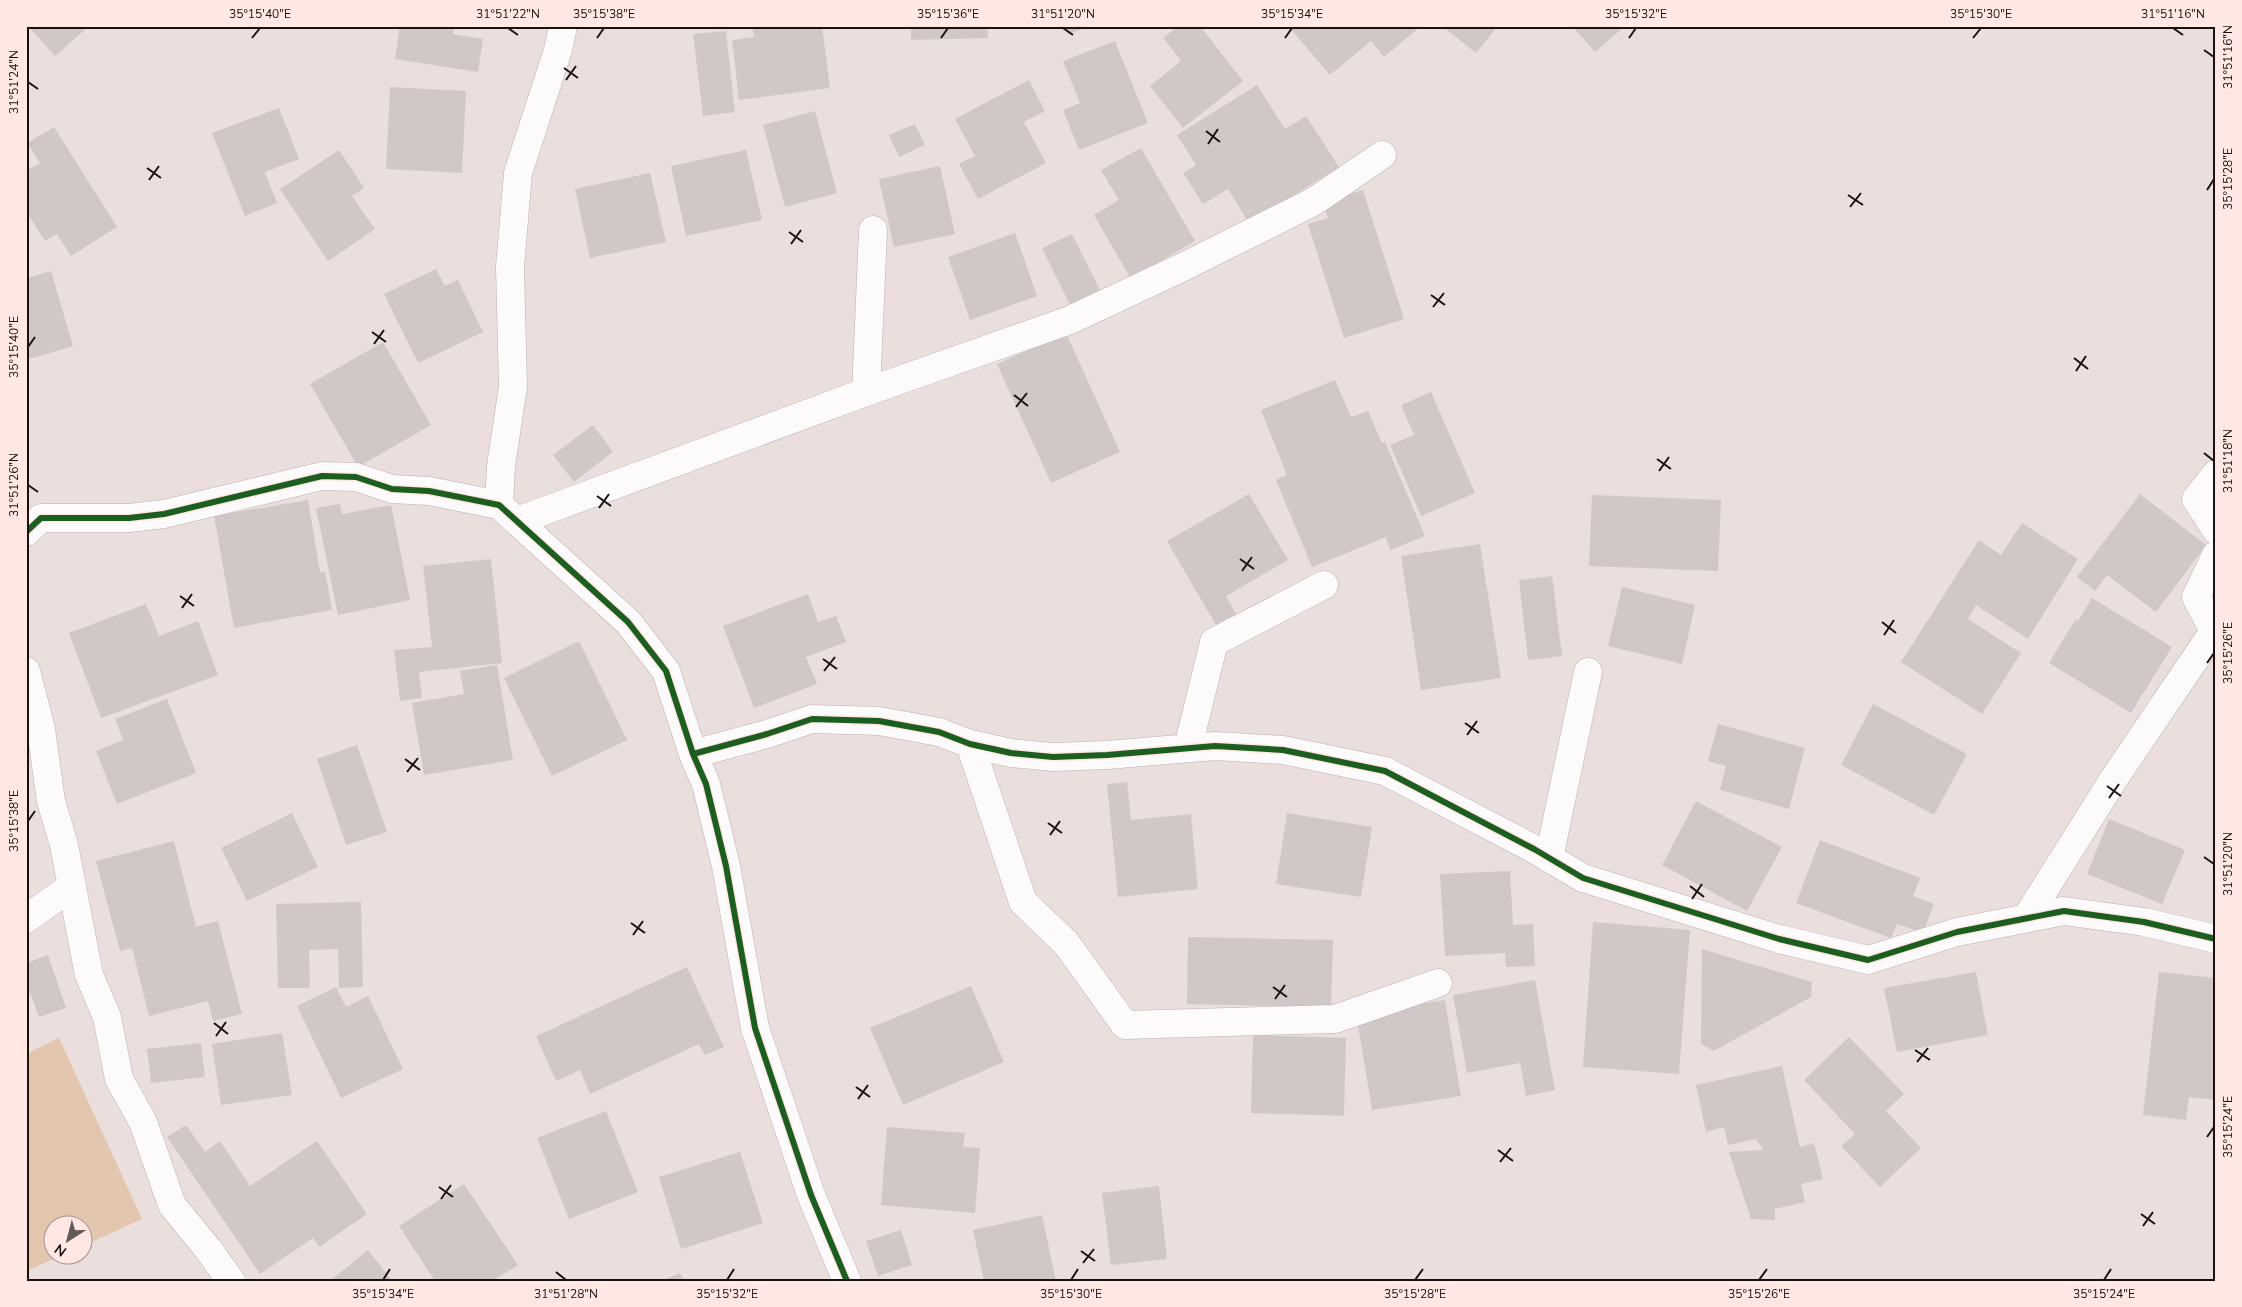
<svg xmlns="http://www.w3.org/2000/svg" width="2242" height="1307" font-family="'Nunito Sans',sans-serif">
  <rect width="100%" height="100%" fill="#ebdfdd"/>
  <!-- green -->
  <path fill="#e3c6ae" d="M59 1038 142 1219 83 1246 82 1224H52V1254L63 1255 26 1271V1054Z"/>
  <!-- building -->
  <path fill="#d1c7c7" d="M28 26H89L55 56Z
    M400 26H454L453 34 483 39 478 72 395 59Z
    M752 26H822L830 88 739 100 732 40 754 37Z
    M911 26H987L988 38 911 40Z
    M1066 26H1089V27L1068 34Z
    M1178 26H1200L1243 81 1183 128 1150 86 1181 61 1163 38Z
    M1288 26H1421L1384 57 1371 41 1330 75Z
    M1442 26H1498L1476 53Z
    M1572 26H1625L1595 52Z
    M726 31 735 112 703 116 693 34Z
    M1115 41 1148 123 1079 150 1063 110 1080 103 1063 61Z
    M1029 80 1045 111 1024 122 1046 163 978 199 959 164 975 156 955 119Z
    M1257 85 1285 129 1306 116 1339 167 1249 223 1228 189 1203 204 1183 173 1196 165 1177 135Z
    M390 87 466 91 462 173 386 169Z
    M279 108 299 159 265 172 277 203 245 216 212 133Z
    M815 111 837 193 785 207 763 125Z
    M915 124 925 145 899 157 889 135Z
    M54 127 117 227 71 256 57 234 45 241 26 211V171L40 163 27 143Z
    M1141 148 1195 241 1131 279 1094 215 1119 200 1101 170Z
    M339 150 364 188 352 196 375 229 328 261 280 189Z
    M746 150 762 220 686 236 671 166Z
    M940 166 955 234 894 247 879 179Z
    M650 173 666 242 590 258 575 189Z
    M1363 190 1404 319 1344 338 1308 224 1328 218 1323 203Z
    M1015 233 1037 296 970 320 948 257Z
    M1072 234 1101 292 1071 307 1042 248Z
    M436 269 445 286 458 280 483 332 418 363 384 294Z
    M51 271 73 346 26 360V278Z
    M1066 333 1120 452 1051 483 997 364Z
    M383 342 431 425 358 467 310 384Z
    M1335 380 1351 417 1368 411 1382 443 1385 442 1425 536 1390 550 1386 537 1312 567 1276 480 1287 475 1261 410Z
    M1431 392 1475 493 1421 516 1390 445 1414 435 1401 405Z
    M593 425 613 452 574 482 553 455Z
    M1249 494 1288 560 1226 596 1236 614 1216 625 1167 541Z
    M2140 494 2206 545 2156 612 2107 575 2095 591 2077 577Z
    M1592 495 1721 500 1718 571 1589 566Z
    M308 500 320 572 325 571 332 610 234 628 214 516Z
    M340 504 342 514 391 505 410 600 338 615 316 508Z
    M2022 523 2078 559 2028 639 1976 605 1968 619 2021 653 1982 714 1901 662 1979 540 2001 555Z
    M1480 544 1501 678 1421 690 1401 556Z
    M491 559 502 663 419 672 422 698 400 701 394 650 432 647 423 566Z
    M1552 576 1562 656 1528 660 1519 580Z
    M1622 587 1695 605 1682 664 1608 646Z
    M808 594 818 622 836 616 846 642 806 657 817 684 754 708 723 626Z
    M2092 598 2172 647 2131 713 2049 663 2075 620 2078 621Z
    M146 604 159 636 198 621 218 675 101 718 69 633Z
    M579 641 627 740 552 776 504 678Z
    M497 665 513 760 424 775 412 703 464 694 460 671Z
    M167 699 196 773 117 804 96 751 123 740 115 719Z
    M1873 704 1967 754 1934 815 1841 765Z
    M1718 724 1805 748 1789 809 1720 790 1726 766 1708 761Z
    M357 745 387 832 346 845 317 759Z
    M1127 782 1131 820 1191 814 1198 889 1118 897 1107 784Z
    M1696 801 1782 847 1747 911 1662 865Z
    M292 813 318 867 247 901 221 848Z
    M1287 813 1372 827 1361 897 1276 884Z
    M2109 819 2185 850 2162 904 2087 874Z
    M1820 840 1920 878 1913 896 1934 904 1923 933 1897 924 1891 938 1796 903Z
    M174 841 196 927 218 921 242 1014 213 1021 208 1001 149 1016 132 948 120 951 96 861Z
    M1510 871 1513 925 1533 924 1535 966 1506 967 1505 953 1445 956 1440 874Z
    M361 902 363 987 339 988 338 949 309 950 310 988H278L276 904Z
    M1593 922 1690 930 1679 1074 1583 1067Z
    M1188 937 1333 940 1331 1007 1187 1004Z
    M1702 949 1812 982 1811 997 1714 1051 1701 1044Z
    M48 955 66 1008 39 1017 26 981V963Z
    M687 967 724 1047 705 1055 699 1044 590 1094 580 1070 556 1081 536 1036Z
    M1976 972 1988 1035 1897 1052 1884 988Z
    M2159 972 2216 978V1100L2189 1097 2186 1120 2143 1115Z
    M1535 980 1555 1090 1526 1096 1520 1063 1467 1073 1453 995Z
    M971 986 1004 1062 903 1105 870 1028Z
    M336 987 346 1007 368 996 403 1069 341 1098 297 1006Z
    M1445 1000 1461 1096 1372 1110 1356 1014Z
    M282 1033 292 1095 221 1105 212 1044Z
    M1253 1035 1346 1038 1344 1116 1251 1113Z
    M1849 1037 1904 1094 1886 1111 1921 1148 1880 1187 1841 1146 1855 1134 1804 1080Z
    M201 1043 205 1077 151 1083 147 1049Z
    M1782 1066 1800 1147 1814 1143 1823 1179 1801 1184 1805 1202 1775 1209V1220L1751 1219 1729 1152 1763 1150 1756 1139 1728 1145 1724 1127 1706 1132 1696 1085Z
    M606 1111 638 1192 569 1219 537 1138Z
    M186 1125 205 1152 220 1141 250 1186 317 1141 367 1214 319 1247 313 1238 260 1274 167 1137Z
    M887 1127 965 1133 963 1147 980 1148 975 1213 881 1205Z
    M740 1152 763 1223 681 1249 659 1177Z
    M464 1184 518 1265 493 1281H435L399 1226Z
    M1159 1186 1167 1259 1111 1265 1102 1193Z
    M1042 1215 1056 1281H984L973 1230Z
    M901 1230 912 1265 878 1276 866 1241Z
    M368 1250 392 1281H330Z
    M680 1273 684 1281H661Z"/>
  <g fill="none" stroke-linecap="round" stroke-linejoin="round">
    <defs>
      <path id="street" d="M866 392 873 230
        M2216 474 2196 499 2216 530
        M499 505 501 466 513 387 510 267 518 173 558 50 563 26
        M517 521 866 392 1070 320 1183 267 1313 202 1382 155
        M26 532 41 518H129L164 514 322 476 356 477 392 489 429 491 499 505 628 622 666 671 693 754 706 784 726 866 755 1028 811 1195 847 1281
        M26 671 41 729 51 801 64 845 89 975 107 1017 119 1079 143 1122 172 1205 208 1249 231 1281
        M970 744 1023 902 1066 943 1125 1025 1335 1019 1438 983
        M1188 747 1214 642 1324 585
        M693 754 767 734 812 719 879 721 939 732 970 744 1011 753 1053 757 1107 755 1215 746 1283 750 1385 771 1534 849 1583 878 1779 939 1868 960 1957 932 2064 911 2144 922 2216 939
        M1549 858 1588 672
        M2027 917 2115 777 2214 631 2196 597 2216 555
        M26 919 72 886"/>
    </defs>
    <!-- street casing -->
    <use href="#street" stroke="#bbb1b0" stroke-width="29"/>
    <!-- street -->
    <use href="#street" stroke="#fcfafa" stroke-width="28"/>
    <defs>
      <path id="cycleway" d="M26 532 41 518H129L164 514 322 476 356 477 392 489 429 491 499 505 628 622 666 671 693 754 706 784 726 866 755 1028 811 1195 847 1281
        M693 754 767 734 812 719 879 721 939 732 970 744 1011 753 1053 757 1107 755 1215 746 1283 750 1385 771 1534 849 1583 878 1779 939 1868 960 1957 932 2064 911 2144 922 2216 939"/>
    </defs>
    <!-- cycleway casing -->
    <use href="#cycleway" stroke="#ffe8e4" stroke-width="9"/>
    <!-- cycleway -->
    <use href="#cycleway" stroke="#1b5e20" stroke-width="6"/>
  </g>
  <!-- ticks -->
  <path fill="none" stroke="#191210" stroke-width="2" d="M508 28 518 35M1063 28 1073 35M2173 28 2183 35M252 38 260 28M597 38 604 28M941 38 948 28M1285 38 1292 28M1629 38 1636 28M1973 38 1981 28M2204 50 2214 57M564 68 578 78M566 80 576 66M28 82 38 89M1206 131 1220 142M1208 144 1218 129M147 168 161 178M149 180 159 166M2207 190 2214 179M1848 195 1863 205M1850 207 1861 193M789 232 803 242M791 244 801 230M1431 295 1445 305M1433 307 1444 293M372 332 386 342M374 344 384 330M28 347 35 337M2074 358 2088 369M2076 371 2086 356M1014 395 1028 406M1016 407 1027 393M2204 453 2214 461M1657 459 1671 469M1659 471 1669 457M28 485 38 492M597 496 611 506M599 508 609 494M1240 559 1254 569M1242 571 1252 557M180 596 194 606M182 608 192 594M1882 622 1896 633M1884 635 1894 620M823 659 837 669M2207 663 2214 653M824 671 835 657M1465 723 1479 733M1467 735 1477 721M405 759 420 770M407 772 418 758M2107 786 2121 796M2109 798 2119 784M28 821 35 811M1048 823 1062 833M1050 835 1060 821M2204 857 2214 864M1690 886 1704 897M1692 899 1702 884M631 923 645 933M633 935 643 921M1273 987 1287 997M1275 999 1285 985M214 1023 228 1034M216 1036 226 1022M1915 1050 1930 1060M1917 1062 1928 1048M856 1087 870 1097M858 1099 868 1085M2207 1137 2214 1127M1498 1150 1513 1161M1500 1162 1511 1148M439 1187 453 1197M441 1199 451 1185M2141 1214 2155 1224M2143 1226 2153 1212M1081 1251 1095 1261M1083 1263 1094 1249M556 1272 566 1280M383 1280 390 1269M727 1280 734 1269M1071 1280 1078 1269M1415 1280 1423 1269M1759 1280 1767 1269M2104 1280 2111 1269"/>
  <!-- border -->
  <rect width="2242" height="1307" fill="none" stroke="#ffe8e4" stroke-width="55"/>
  <!-- north arrow -->
  <g transform="translate(68 1240) rotate(216)"><circle r="24" fill="#ffe8e4" stroke="#a3928f"/>
  <path d="M0-4L9 19L0 12L-9 19Z" fill="#625a58"/>
  <text y="-8" font-size="14" font-weight="bold" text-anchor="middle" fill="#191210">N</text>
  </g>
  <rect x="28" y="28" width="2186" height="1252" fill="none" stroke="#191210" stroke-width="2"/>
  <g font-size="12" text-anchor="middle" fill="#191210">
    <text x="260" y="18">35°15'40"E</text>
    <text x="508" y="18">31°51'22"N</text>
    <text x="604" y="18">35°15'38"E</text>
    <text x="948" y="18">35°15'36"E</text>
    <text x="1063" y="18">31°51'20"N</text>
    <text x="1292" y="18">35°15'34"E</text>
    <text x="1636" y="18">35°15'32"E</text>
    <text x="1981" y="18">35°15'30"E</text>
    <text x="2173" y="18">31°51'16"N</text>
    <text transform="translate(2228 57) rotate(-90)" y="4">31°51'16"N</text>
    <text transform="translate(14 82) rotate(-90)" y="4">31°51'24"N</text>
    <text transform="translate(2228 179) rotate(-90)" y="4">35°15'28"E</text>
    <text transform="translate(14 347) rotate(-90)" y="4">35°15'40"E</text>
    <text transform="translate(2228 461) rotate(-90)" y="4">31°51'18"N</text>
    <text transform="translate(14 485) rotate(-90)" y="4">31°51'26"N</text>
    <text transform="translate(2228 653) rotate(-90)" y="4">35°15'26"E</text>
    <text transform="translate(14 821) rotate(-90)" y="4">35°15'38"E</text>
    <text transform="translate(2228 864) rotate(-90)" y="4">31°51'20"N</text>
    <text transform="translate(2228 1127) rotate(-90)" y="4">35°15'24"E</text>
    <text x="383" y="1298">35°15'34"E</text>
    <text x="566" y="1298">31°51'28"N</text>
    <text x="727" y="1298">35°15'32"E</text>
    <text x="1071" y="1298">35°15'30"E</text>
    <text x="1415" y="1298">35°15'28"E</text>
    <text x="1759" y="1298">35°15'26"E</text>
    <text x="2104" y="1298">35°15'24"E</text>
  </g>
</svg>
